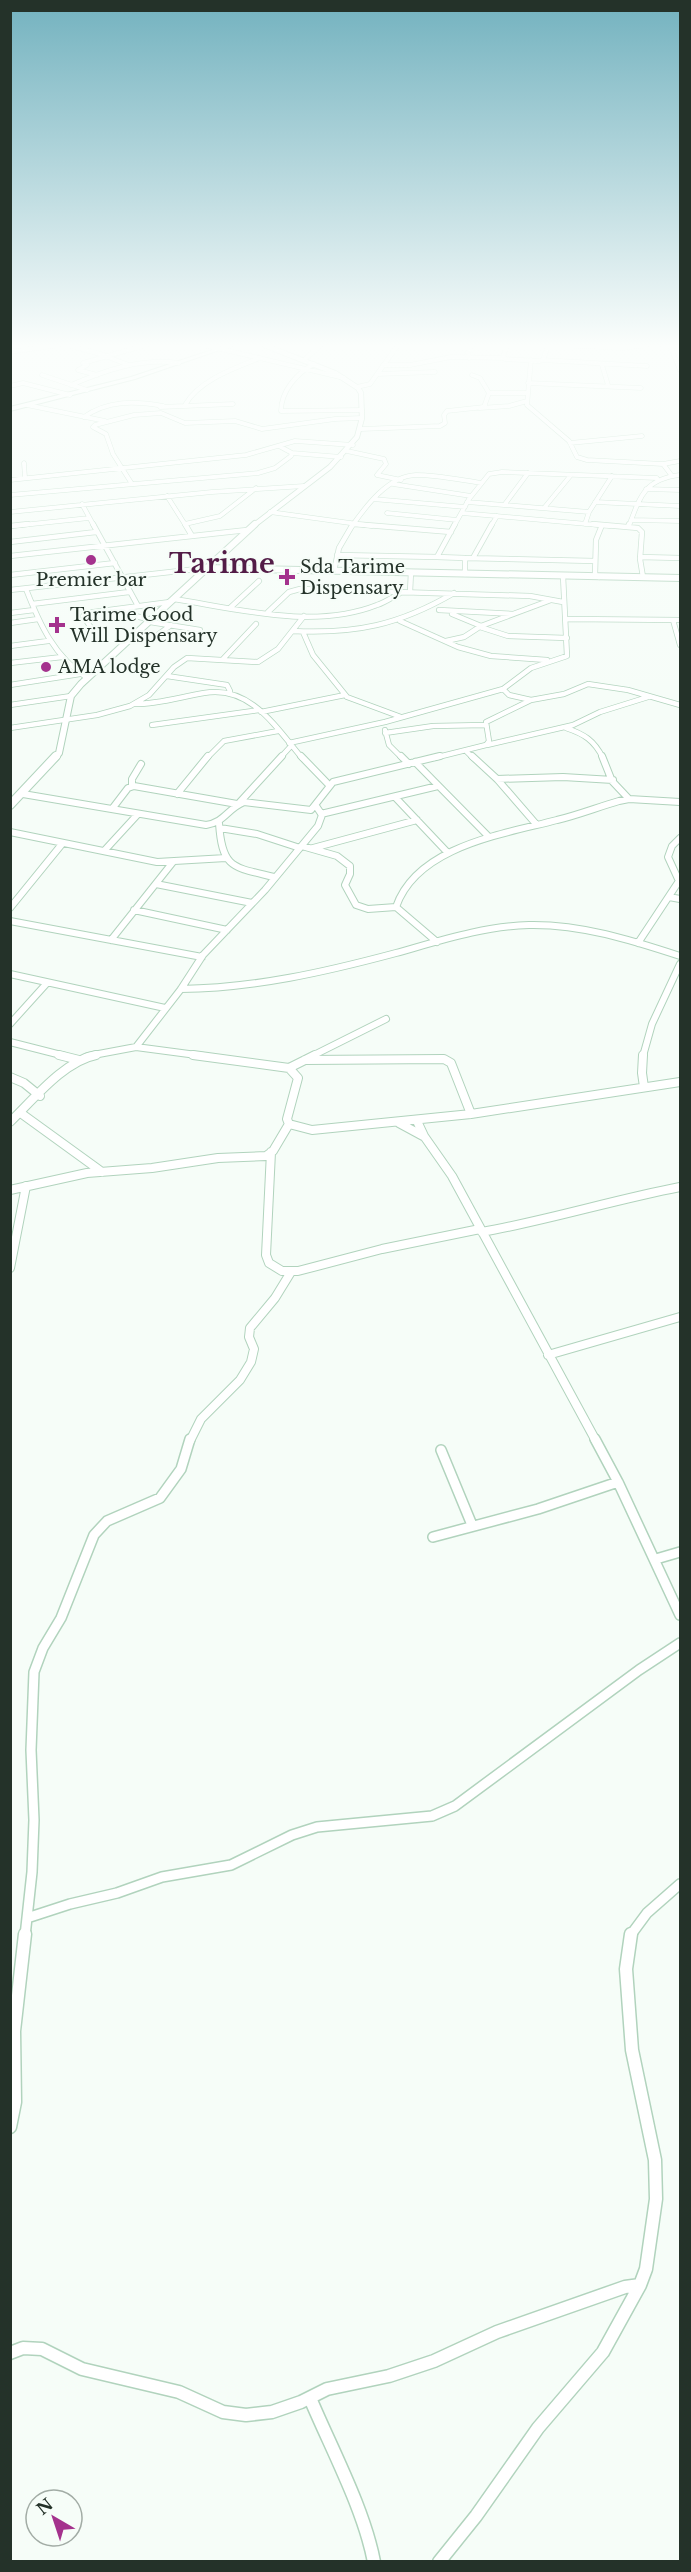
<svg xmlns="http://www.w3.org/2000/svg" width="691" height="2572" font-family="'Libre Baskerville',serif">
  <rect width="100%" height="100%" fill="#f6fdf8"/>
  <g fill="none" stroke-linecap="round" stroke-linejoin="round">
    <defs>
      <path id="minor-far5" d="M67 345 104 355
        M507 345 503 357 505 359 539 361 543 360 548 346 552 345
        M559 345 623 348 647 345
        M662 345H680
        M670 345 680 370
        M221 349 344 378
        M10 352 59 345
        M105 356 129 365
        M469 358 468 352 472 345
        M304 360 321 345
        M531 360 527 405 569 441 577 457 587 460 663 464 672 476
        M542 360 647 366
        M314 364C297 373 281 391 281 411L362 410
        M383 365H410L451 357 505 358
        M602 365 608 385
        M377 374 435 372
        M42 375 87 390
        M97 375 78 370 87 365 83 363 146 345
        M472 375 480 378 489 393
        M528 383 641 388
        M71 385C106 370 140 358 179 363
        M10 386 23 383 70 395
        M357 387 370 384 398 345
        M27 405 105 421
        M185 405C199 380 235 368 260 358
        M160 407 233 404
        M480 408 509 406 527 401
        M84 417C108 400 135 401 163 406
        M361 429 440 426 445 423 444 415 447 411 484 407 489 393H528
        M570 443 642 436
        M347 451 384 459 386 464 377 475 401 480
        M292 453 341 457
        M24 463 25 478
        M663 464 680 461
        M10 480 246 455 295 441 353 445
        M132 484 113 454 106 434 93 427 95 425 134 415 161 413 185 423 235 421 262 429 335 419 362 418
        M393 484 471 496
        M646 489 680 490
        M10 495 258 473 275 468 291 456 292 453 279 446
        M167 496 186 526
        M373 499 465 507
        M467 502 589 512
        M595 502 680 506
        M82 504 94 526
        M505 504 528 473
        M544 508 571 475
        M10 512 212 492 304 486
        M270 512 372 526
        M387 513 457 520
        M462 513 610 526
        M631 520 680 521
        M185 524 220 516 256 488
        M585 524 589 512 612 476
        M13 526 89 518
        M352 526C366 506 388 476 416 475 437 475 460 480 481 483
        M454 526 469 499 489 474 502 472 657 478
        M491 526 497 516
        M629 526C640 496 645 479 680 475"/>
      <path id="minor-far4" d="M93 524 138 606
        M185 524 192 536
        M354 524 451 532
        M455 524 437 557 465 558V574
        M593 524 638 528 642 532 640 559 643 577
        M10 526 28 524
        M628 527 629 524
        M10 542 96 532
        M337 555 437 557
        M10 556 247 530
        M640 557 680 558
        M465 558 595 561
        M473 558 492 524
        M334 571 339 548 353 524
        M10 575 115 563
        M599 577 595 575 596 540 602 525
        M26 589C40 625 54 656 87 678
        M10 590 206 568
        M410 592 411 572
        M174 599C238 609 314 630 377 605 386 602 394 596 402 592
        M32 604 129 592
        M231 607 259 581
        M126 608 131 615 152 620
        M439 610 513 614
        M268 612 289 592 300 589 530 596 563 602
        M10 613 34 610
        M452 614 481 626
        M566 619 680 620
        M673 620 680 645
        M400 621 458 647 491 656 547 660
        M150 622 200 630
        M10 623 38 619
        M480 627 508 636 567 638
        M92 629 83 616 86 613 170 602
        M293 631C356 634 399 625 454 593
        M303 632 313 655 347 697 401 717
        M155 637 171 625
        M446 641 464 637 481 626 551 600
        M10 646 48 641
        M223 659 256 624
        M10 663 62 657
        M167 676 227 685 230 691
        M10 685 80 674
        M531 700 564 694 588 684 628 690 680 705
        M135 704C159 704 180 697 204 693 250 685 275 726 302 758
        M10 705 71 696
        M261 712 345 695
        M152 725 259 710
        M10 728 97 715 130 706 149 695 174 667 187 658 258 662 278 649 304 616
        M566 728C584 734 594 740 603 758
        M385 730 389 745 402 758
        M385 733 433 726 485 725
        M289 743 385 722 503 689
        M487 745 573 725 600 712 648 697
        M466 751 473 758
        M207 758 224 741 278 731
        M280 758 291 746
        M434 758 486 745 489 741 486 722 531 700 509 695 503 689 531 668 567 656 563 576"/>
      <path id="minor-far3" d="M301 756 329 785
        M401 756 409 764
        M472 756 497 779 536 824
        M602 756 612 781 629 799
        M415 762 489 837
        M497 779 563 777 613 780
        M132 786V779L141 764
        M23 794 206 825C225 822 227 809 244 802L311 810 333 782 440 756
        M177 794 208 756
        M395 797 447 852
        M240 802 282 756
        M112 809 128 788 134 786 237 804
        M321 814 438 786
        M219 823C222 869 233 867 274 877
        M220 828 257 834 300 848
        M10 832 157 862 226 858
        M302 846 337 856 350 866V874L345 885 356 905 368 909 396 907
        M313 848 417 820
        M104 851 138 814
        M156 884 252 903
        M669 897 680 899
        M10 908 62 844
        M134 910 227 930
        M10 921 202 957
        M111 940 173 862
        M437 942 396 907C417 846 504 834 557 820 578 815 598 807 619 801L629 799 680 802
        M638 943 679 881 668 857 672 846 680 838
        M10 974 165 1008
        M181 989C255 988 325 972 396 953 439 941 484 926 529 925 581 924 631 940 680 956
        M10 1024 47 983
        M10 1042 65 1056
        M136 1047 181 989 203 955 265 890 318 826 322 815 316 806
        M88 1056 136 1047 204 1056
        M312 1056 386 1019
        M643 1056 652 1024 680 964"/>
      <path id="minor-far2" d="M59 1055 79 1060
        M193 1055 289 1068 298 1078 287 1119 289 1124 312 1130 471 1114 680 1082
        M643 1055 642 1073 644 1087
        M305 1060 444 1059 451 1063 471 1114
        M289 1068 315 1055
        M10 1077 24 1083 40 1096
        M22 1114 102 1172
        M417 1121 424 1136 452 1176 596 1441
        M10 1122C33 1100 64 1061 96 1055
        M399 1123 423 1136
        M271 1152 266 1255 269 1263 282 1271H298L382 1249 480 1229
        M10 1190 87 1173 152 1168 218 1158 266 1156 273 1151 289 1124
        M482 1232C549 1220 613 1200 680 1187
        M10 1268 26 1186
        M548 1355 680 1317
        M190 1441 201 1419 240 1380 251 1362 254 1349 249 1337 250 1328 275 1298 291 1272"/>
      <path id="minor-far1" d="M595 1439 618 1482 680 1615
        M441 1450 472 1525
        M433 1537 538 1509 618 1482
        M656 1559 680 1552
        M27 1918 70 1904 117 1893 162 1877 231 1865 292 1835 317 1827 432 1816 455 1806 639 1670 680 1643
        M25 1936 32 1872 34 1820 31 1750 34 1672 43 1648 61 1618 94 1535 107 1521 160 1498 181 1469 190 1439
        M630 1936 647 1913 680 1884"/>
      <path id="minor" d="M10 2127 15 2102 14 2031 25 1934
        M10 2353 23 2348 42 2349 82 2369 179 2392 223 2412 246 2415 272 2412 301 2402 327 2389 389 2376 434 2361 497 2332 625 2287 640 2285
        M310 2398C331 2448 364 2509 374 2562
        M439 2562 476 2516 538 2428 603 2352 640 2285 646 2269 656 2199 655 2160 632 2050 626 1969 631 1934"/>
      <path id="tertiary" d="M203 345 221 349"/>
      <path id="secondary-far2" d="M253 526 330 467 357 437 362 418 361 393 358 388 335 373 264 345"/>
      <path id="secondary-far1" d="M206 568 680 578
        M55 758 59 753 71 696 81 684 255 524"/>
      <path id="secondary" d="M10 805 56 756"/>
      <path id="trunk" d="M227 345H234L135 379 10 411V407L131 377Z"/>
    </defs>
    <!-- minor-far5 casing -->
    <use href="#minor-far5" stroke="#b1d3bd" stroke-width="5"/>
    <!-- minor-far4 casing -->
    <use href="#minor-far4" stroke="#b1d3bd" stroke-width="6"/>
    <!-- minor-far3 casing -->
    <use href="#minor-far3" stroke="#b1d3bd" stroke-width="8"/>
    <!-- minor-far2 casing -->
    <use href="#minor-far2" stroke="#b1d3bd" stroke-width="10"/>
    <!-- minor-far1 casing -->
    <use href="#minor-far1" stroke="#b1d3bd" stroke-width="12"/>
    <!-- minor casing -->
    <use href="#minor" stroke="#b1d3bd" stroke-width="15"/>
    <!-- tertiary casing -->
    <use href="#tertiary" stroke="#b1d3bd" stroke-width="5"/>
    <!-- secondary-far2 casing -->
    <use href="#secondary-far2" stroke="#b1d3bd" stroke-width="6"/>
    <!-- secondary-far1 casing -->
    <use href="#secondary-far1" stroke="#b1d3bd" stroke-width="8"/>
    <!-- secondary casing -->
    <use href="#secondary" stroke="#b1d3bd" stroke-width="10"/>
    <!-- trunk casing -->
    <use href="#trunk" stroke="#b1d3bd" stroke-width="2"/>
    <!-- minor-far5 -->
    <use href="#minor-far5" stroke="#fff" stroke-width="4"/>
    <!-- minor-far4 -->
    <use href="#minor-far4" stroke="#fff" stroke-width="4.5"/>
    <!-- minor-far3 -->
    <use href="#minor-far3" stroke="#fff" stroke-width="6"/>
    <!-- minor-far2 -->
    <use href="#minor-far2" stroke="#fff" stroke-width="8"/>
    <!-- minor-far1 -->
    <use href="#minor-far1" stroke="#fff" stroke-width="9"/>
    <!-- minor -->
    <use href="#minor" stroke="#fff" stroke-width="12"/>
    <!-- tertiary -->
    <use href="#tertiary" stroke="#fff" stroke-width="4"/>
    <!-- secondary-far2 -->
    <use href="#secondary-far2" stroke="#fff" stroke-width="4.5"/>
    <!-- secondary-far1 -->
    <use href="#secondary-far1" stroke="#fff" stroke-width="6"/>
    <!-- secondary -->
    <use href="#secondary" stroke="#fff" stroke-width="8"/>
    <!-- trunk -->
    <use href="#trunk" fill="#fff" fill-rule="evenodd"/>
  </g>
  <!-- sky -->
  <linearGradient id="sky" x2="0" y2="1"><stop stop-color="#73b2bf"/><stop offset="0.49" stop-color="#fbfefc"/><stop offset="1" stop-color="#fbfefc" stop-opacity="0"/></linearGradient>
  <rect width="691" height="705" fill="url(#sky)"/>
  <!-- markers -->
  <g fill="#a4328d" stroke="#f6fdf8" stroke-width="2">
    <circle cx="91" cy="560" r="6"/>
    <path d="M284 568h6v6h6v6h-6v6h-6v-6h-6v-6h6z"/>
    <path d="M54 616h6v6h6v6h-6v6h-6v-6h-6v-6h6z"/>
    <circle cx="46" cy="667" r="6"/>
  </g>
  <g text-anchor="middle" stroke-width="4.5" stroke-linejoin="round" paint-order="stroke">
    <!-- far-poi labels -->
    <g font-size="18" fill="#243229" stroke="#f6fdf8" text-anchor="start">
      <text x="300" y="573">Sda Tarime<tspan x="300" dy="21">Dispensary</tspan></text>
      <text x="91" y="586" text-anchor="middle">Premier bar</text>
      <text x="70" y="621">Tarime Good<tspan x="70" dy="21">Will Dispensary</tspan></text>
      <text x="58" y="673">AMA lodge</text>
    </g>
    <!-- far-town labels -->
    <g font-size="27" font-weight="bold" fill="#531c47" stroke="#f6fdf8">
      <text x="222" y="573">Tarime</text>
    </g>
  </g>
  <!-- border -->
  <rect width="691" height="2572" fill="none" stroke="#243229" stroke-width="24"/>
  <!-- north arrow -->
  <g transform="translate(54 2518) rotate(321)"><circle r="28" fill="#f6fdf8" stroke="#a2aca5" stroke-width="1.5"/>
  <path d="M0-4.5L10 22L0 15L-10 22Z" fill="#a4328d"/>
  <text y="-9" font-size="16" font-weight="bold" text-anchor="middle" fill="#243229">N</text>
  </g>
</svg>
